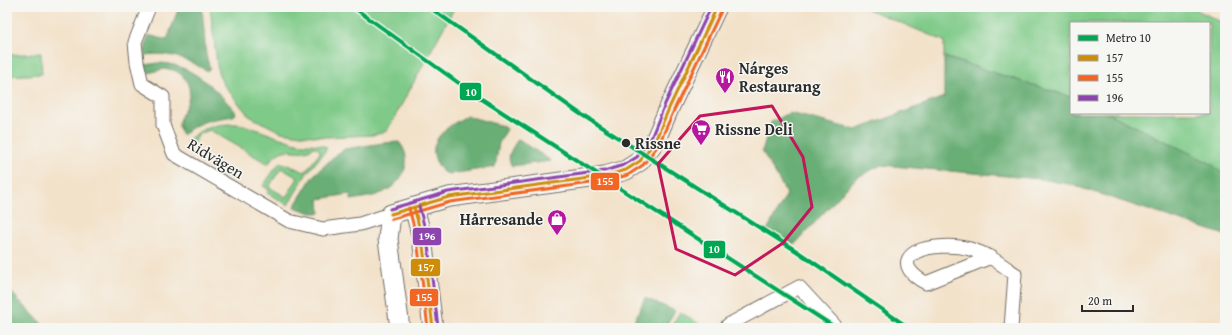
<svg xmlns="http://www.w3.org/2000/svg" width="1232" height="335" font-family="'Gentium Book Plus',serif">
  <rect width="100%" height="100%" fill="#f6f6f2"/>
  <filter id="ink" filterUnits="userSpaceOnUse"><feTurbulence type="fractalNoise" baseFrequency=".025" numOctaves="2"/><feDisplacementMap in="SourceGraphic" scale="8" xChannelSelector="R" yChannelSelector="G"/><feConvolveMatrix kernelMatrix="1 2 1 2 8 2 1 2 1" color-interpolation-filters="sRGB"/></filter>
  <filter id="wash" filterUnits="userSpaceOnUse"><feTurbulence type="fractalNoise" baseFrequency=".012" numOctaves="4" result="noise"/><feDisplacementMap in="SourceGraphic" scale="16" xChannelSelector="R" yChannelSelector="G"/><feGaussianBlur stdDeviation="0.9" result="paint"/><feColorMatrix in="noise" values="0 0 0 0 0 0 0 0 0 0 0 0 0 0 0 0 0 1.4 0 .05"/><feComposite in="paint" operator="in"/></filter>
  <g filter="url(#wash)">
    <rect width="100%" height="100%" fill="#f3e2ca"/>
    <!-- green -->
    <path fill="#7fca88" stroke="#557a5a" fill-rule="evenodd" d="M210 7H455L387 131 373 135 350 136 326 137 301 135 281 132 249 116 223 84 218 72Z
      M863 7H1191L1225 24V175L1209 163 1108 113H1209V23H1071V97L944 57V41Z
      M41 53 42 74 7 76V55Z
      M240 124C258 129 275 137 293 142 304 146 315 142 326 147V150L307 173 288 205 267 193 269 190 263 186 280 162 305 172 320 153 319 149 314 147C295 160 287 138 268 164L210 130 199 134 192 146 186 142C205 125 215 124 240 124ZM281 168 298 178 286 197 269 187Z
      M680 312 706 328H670Z"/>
    <!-- forest -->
    <path fill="#67ae74" stroke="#496c50" d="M179 7H202L206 55 210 69 208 71C183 58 172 52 144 55L148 35 167 40Z
      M944 57 1071 97V113H1108L1210 163 1225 175V235L1069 184 1041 179 881 165 856 178 795 244 766 232 787 194 762 151 771 122 790 113 856 130 944 97Z
      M158 63C190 63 215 88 235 111L236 114 233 116C210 120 201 120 182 135 173 119 186 112 189 97 192 84 181 69 167 69 161 69 154 72 148 73L145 65Z
      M467 116 503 126 507 129 499 143 495 167 450 174 443 172C441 169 438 165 436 161 426 139 451 124 467 116Z
      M518 139 520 140 551 161 512 166C505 156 513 148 518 139Z
      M399 142C415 161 402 184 382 193 373 197 361 198 351 200L350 194 319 199 320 213H311L294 207 313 176 337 154 345 149 383 143Z
      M7 288 46 328H7Z
      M645 298 675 311 665 328H631Z"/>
  </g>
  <g filter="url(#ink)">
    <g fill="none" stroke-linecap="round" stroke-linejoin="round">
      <defs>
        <path id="street" d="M149 7 135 42 137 62 142 84 163 97V125L174 154 289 221 323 229 360 224 391 214
          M991 257 926 283C914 277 897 263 916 252 929 245 956 245 970 249 988 254 1001 264 1015 274L1011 328
          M726 328 728 325 799 287 837 328"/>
        <path id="secondary" d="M414 207 422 238 433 328
          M400 328 388 239 391 214 449 197 605 176 626 170 640 161 655 141 670 106 717 7"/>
      </defs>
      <!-- street casing -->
      <use href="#street" stroke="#716b63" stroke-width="15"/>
      <!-- secondary casing -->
      <use href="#secondary" stroke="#716b63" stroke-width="21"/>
      <!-- street -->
      <use href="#street" stroke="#fff" stroke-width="13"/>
      <!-- secondary -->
      <use href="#secondary" stroke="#fff" stroke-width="19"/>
      <defs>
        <path id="bus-1" d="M414 207 422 238 433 328
          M391 214 449 197 605 176 626 170 640 161 655 141 670 106 717 7"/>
        <path id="bus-2" d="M409 208 417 239 428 328
          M392 219 450 202 606 181 628 175 643 165 659 144 675 108 722 9"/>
        <path id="bus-3" d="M419 206 427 237 438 327
          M390 209 448 192 604 171 624 165 637 157 651 138 665 104 711 7"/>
      </defs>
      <!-- bus-1 casing -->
      <use href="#bus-1" stroke="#f6f6f2" stroke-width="6"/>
      <!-- bus-2 casing -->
      <use href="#bus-2" stroke="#f6f6f2" stroke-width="6"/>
      <!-- bus-3 casing -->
      <use href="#bus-3" stroke="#f6f6f2" stroke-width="6"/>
      <!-- bus-1 -->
      <use href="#bus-1" stroke="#ce8d09" stroke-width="3"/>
      <!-- bus-2 -->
      <use href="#bus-2" stroke="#f26522" stroke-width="3"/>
      <!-- bus-3 -->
      <use href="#bus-3" stroke="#8e44ad" stroke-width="3"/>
      <defs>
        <path id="metro-1" d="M353 7 474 94 836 328
          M429 7 579 113 798 252 909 328"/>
      </defs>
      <!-- metro-1 casing -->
      <use href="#metro-1" stroke="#f6f6f2" stroke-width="7"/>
      <!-- metro-1 -->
      <use href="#metro-1" stroke="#00a651" stroke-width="4"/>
    </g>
  </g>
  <!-- marked area -->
  <path fill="none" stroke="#c2185b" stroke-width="3" stroke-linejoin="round" d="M772 106 803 157 812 207 783 243 735 275 676 249 658 164 700 116Z"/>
  <!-- icons -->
  <defs>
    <symbol id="restaurant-pin" viewBox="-11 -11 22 30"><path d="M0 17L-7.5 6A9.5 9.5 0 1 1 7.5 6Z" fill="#b5179e" stroke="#f6f6f2"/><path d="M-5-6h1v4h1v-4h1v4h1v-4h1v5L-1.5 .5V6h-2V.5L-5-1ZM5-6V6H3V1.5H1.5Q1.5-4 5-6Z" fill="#fff"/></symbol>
    <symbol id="supermarket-pin" viewBox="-11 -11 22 30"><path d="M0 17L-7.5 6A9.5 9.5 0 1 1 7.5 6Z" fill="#b5179e" stroke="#f6f6f2"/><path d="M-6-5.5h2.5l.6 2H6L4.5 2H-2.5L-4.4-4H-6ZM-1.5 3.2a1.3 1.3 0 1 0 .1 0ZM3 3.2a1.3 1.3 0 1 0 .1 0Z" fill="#fff"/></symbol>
    <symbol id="shop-pin" viewBox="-11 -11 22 30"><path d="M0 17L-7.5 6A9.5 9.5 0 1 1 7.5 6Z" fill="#b5179e" stroke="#f6f6f2"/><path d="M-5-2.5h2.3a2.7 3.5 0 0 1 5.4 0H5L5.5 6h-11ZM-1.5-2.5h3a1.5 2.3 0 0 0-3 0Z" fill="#fff"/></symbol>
  </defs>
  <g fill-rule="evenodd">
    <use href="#restaurant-pin" x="714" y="66" width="22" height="30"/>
    <use href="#supermarket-pin" x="690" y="118" width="22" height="30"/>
    <use href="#shop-pin" x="546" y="208" width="22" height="30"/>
  </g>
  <!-- markers -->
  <circle fill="#2b2b2b" stroke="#f6f6f2" stroke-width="1.5" cx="626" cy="143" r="5"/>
  <g text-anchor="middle" stroke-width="3" stroke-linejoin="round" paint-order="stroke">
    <!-- poi labels -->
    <g font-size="16" font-weight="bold" fill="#2b2b2b" stroke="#f6f6f2" text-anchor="start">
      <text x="739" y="74">Nárges<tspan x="739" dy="18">Restaurang</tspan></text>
      <text x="715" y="135">Rissne Deli</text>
      <text x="543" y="225" text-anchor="end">Hårresande</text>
    </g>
    <!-- stop labels -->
    <g font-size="16" font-weight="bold" fill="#2b2b2b" stroke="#f6f6f2" text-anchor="start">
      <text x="635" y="149">Rissne</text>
    </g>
    <!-- street labels -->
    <g font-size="16" fill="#2b2b2b" stroke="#f6f6f2">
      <text transform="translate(216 158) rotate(31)" y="6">Ridvägen</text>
    </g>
  </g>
  <g stroke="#f6f6f2" stroke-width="1.5">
    <rect x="459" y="82" width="23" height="19" rx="4" fill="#00a651"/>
    <rect x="590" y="172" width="30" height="19" rx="4" fill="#f26522"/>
    <rect x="412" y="227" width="30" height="19" rx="4" fill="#8e44ad"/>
    <rect x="703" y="240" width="23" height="19" rx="4" fill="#00a651"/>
    <rect x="410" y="258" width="31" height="19" rx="4" fill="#ce8d09"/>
    <rect x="409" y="288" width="30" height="19" rx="4" fill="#f26522"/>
  </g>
  <g font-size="11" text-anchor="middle" font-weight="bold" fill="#fff">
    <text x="471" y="96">10</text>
    <text x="605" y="185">155</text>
    <text x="427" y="240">196</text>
    <text x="714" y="253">10</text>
    <text x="426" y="271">157</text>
    <text x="424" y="301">155</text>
  </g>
  <!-- margin -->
  <rect width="1232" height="335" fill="none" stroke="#f6f6f2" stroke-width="24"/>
  <!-- legend -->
  <rect x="1070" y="22" width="140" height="92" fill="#f6f6f2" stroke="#a5a5a2"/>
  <rect x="1078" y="35" width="20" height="6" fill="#00a651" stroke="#a5a5a2"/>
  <text x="1106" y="42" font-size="12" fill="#2b2b2b">Metro 10</text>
  <rect x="1078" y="55" width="20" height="6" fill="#ce8d09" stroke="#a5a5a2"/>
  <text x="1106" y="62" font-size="12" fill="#2b2b2b">157</text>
  <rect x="1078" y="75" width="20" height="6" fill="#f26522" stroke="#a5a5a2"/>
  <text x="1106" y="82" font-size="12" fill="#2b2b2b">155</text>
  <rect x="1078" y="95" width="20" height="6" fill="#8e44ad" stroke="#a5a5a2"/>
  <text x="1106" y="102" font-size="12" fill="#2b2b2b">196</text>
  <!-- scale -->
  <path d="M1082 305v6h51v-6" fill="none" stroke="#2b2b2b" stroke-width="2"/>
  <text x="1088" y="305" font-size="12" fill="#2b2b2b" stroke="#f6f6f2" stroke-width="3" paint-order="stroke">20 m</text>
</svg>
